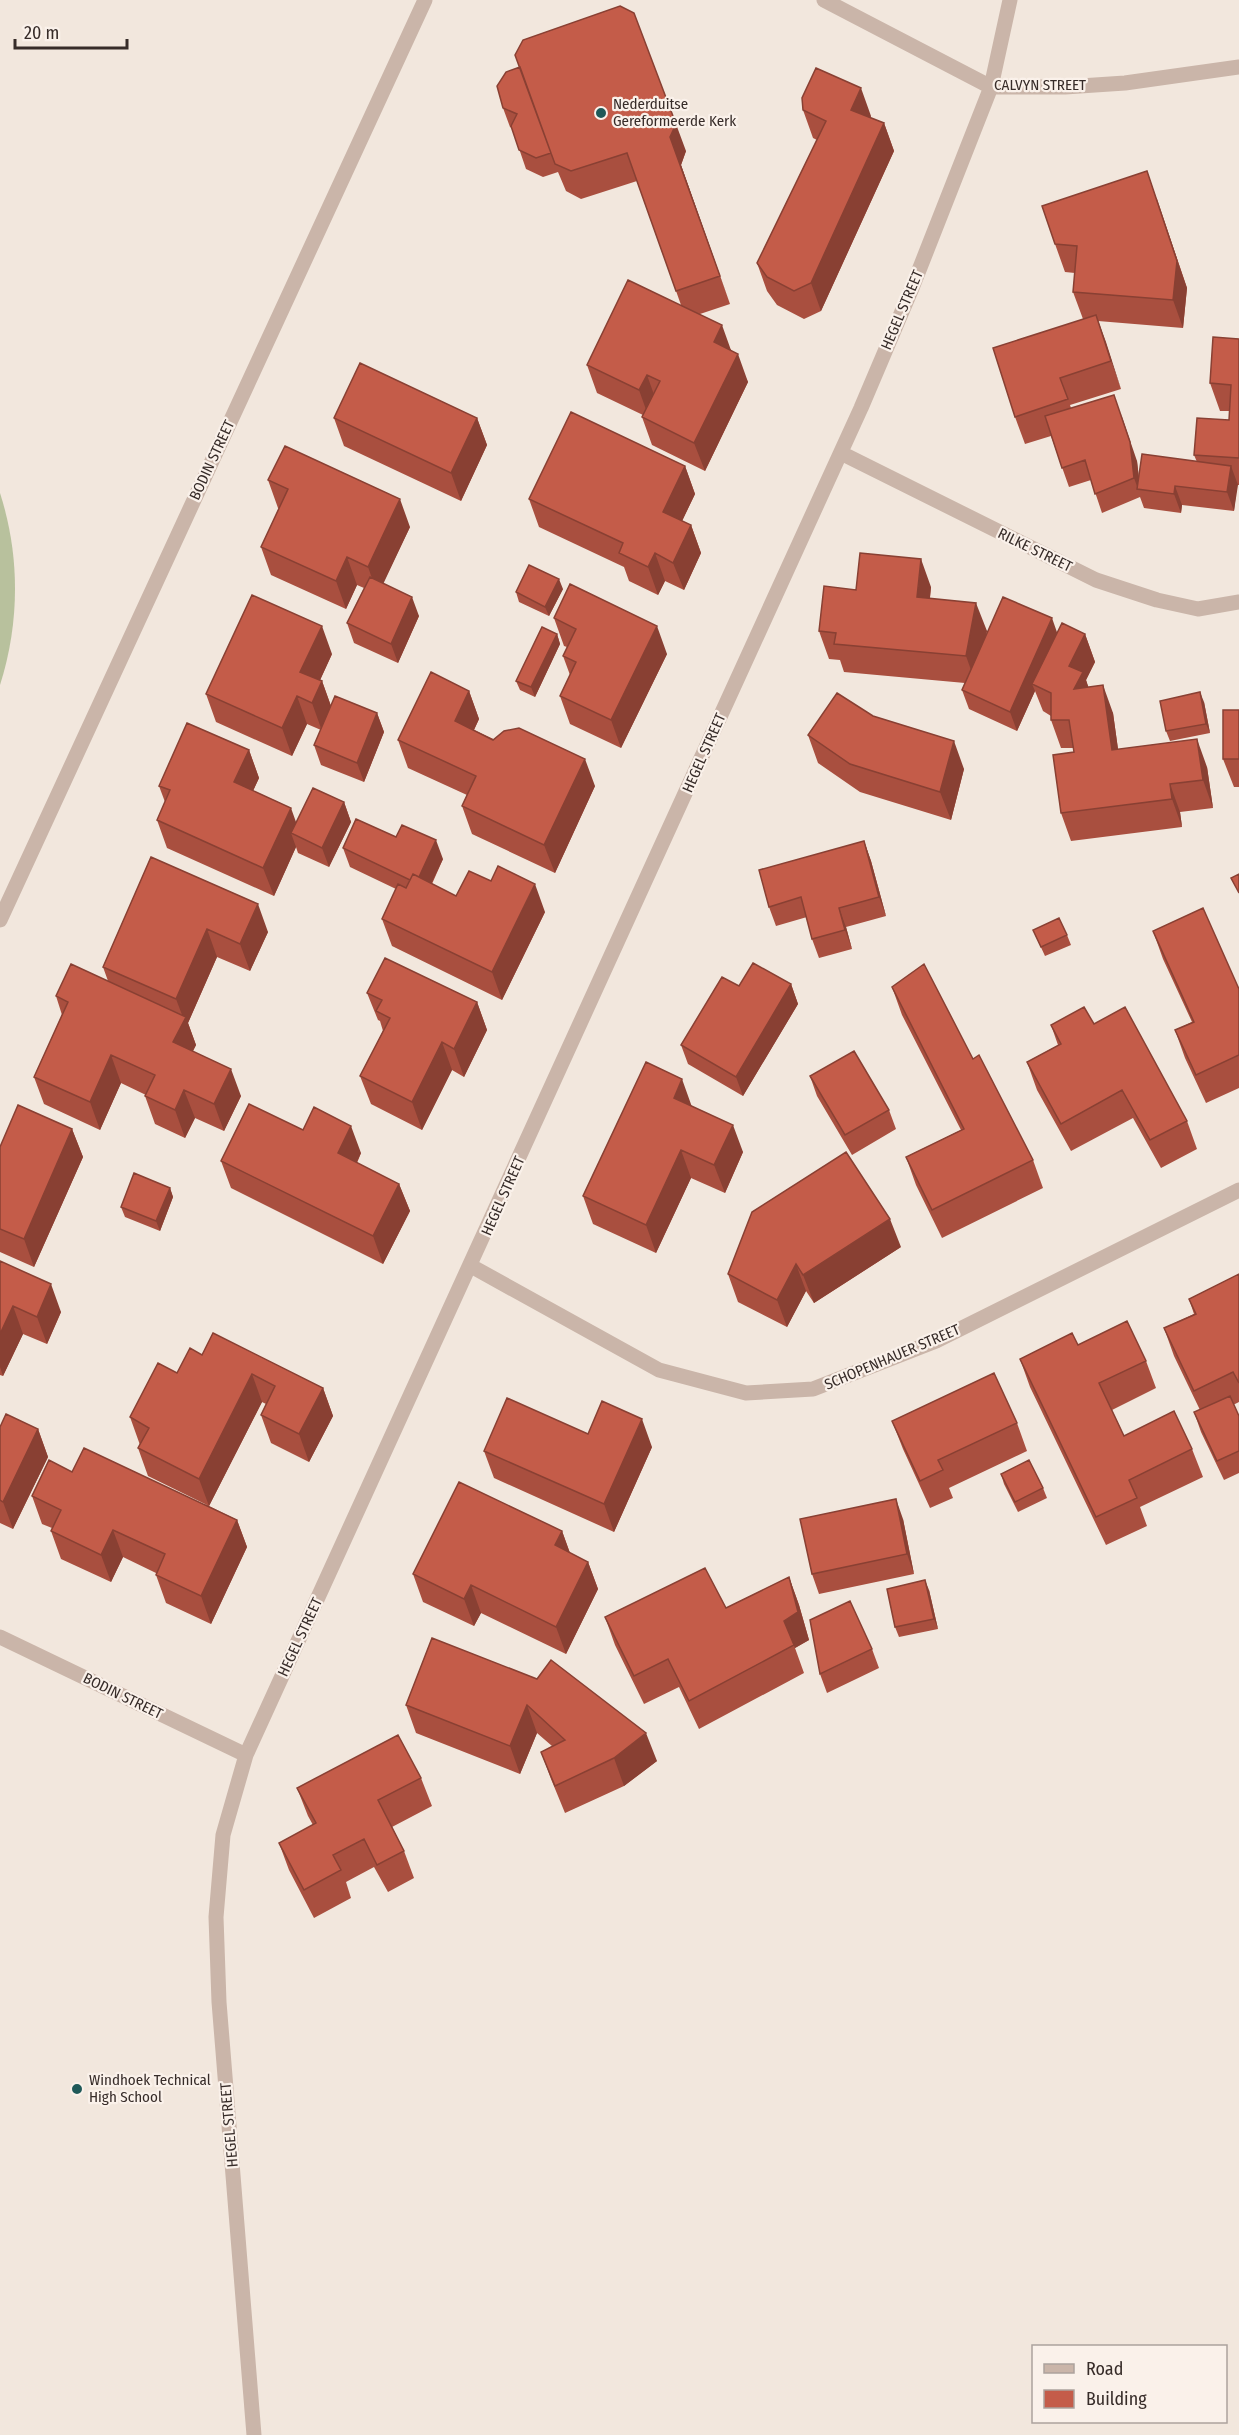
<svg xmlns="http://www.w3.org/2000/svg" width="1239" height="2435" font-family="'Fira Sans Condensed',sans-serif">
  <rect width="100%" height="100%" fill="#f2e7dd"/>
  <!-- green -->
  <path fill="#b8c19d" d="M0 493C20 555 20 622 0 685Z"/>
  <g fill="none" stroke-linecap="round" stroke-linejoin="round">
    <!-- street -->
    <path stroke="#cab5a9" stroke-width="15" d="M824 0 991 87H1065L1125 83 1239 67
      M841 453 1096 580 1157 600 1198 609 1239 602
      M0 920 425 0
      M471 1266 659 1370 746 1393 813 1389 936 1341 1239 1190
      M0 1637 246 1755
      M254 2435 219 2002 216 1917 223 1835 246 1755 861 408 912 288 991 87 1010 0"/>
  </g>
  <!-- wall -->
  <path fill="#a94f3f" d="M503 108 686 151 681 165 730 304 700 314 732 351 748 382 705 471 652 445 642 417 643 415 597 393 587 365 681 305 637 181 581 199 566 191 558 172 543 177 526 169 512 128 510 127Z
    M803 110 871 116 870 118 884 123 894 151 821 311 804 319 777 305 767 291 757 263 817 140 813 138Z
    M1157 199 1187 288 1183 328 1098 321 1121 389 1070 405 1071 408 1137 461 1139 478 1197 462 1194 455 1229 420V411H1220L1210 383 1239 339V485H1237L1234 511 1182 505 1181 513 1144 508 1140 497 1102 513 1091 480 1069 487 1051 436 1025 444 1015 417 1083 319 1073 292 1075 273 1065 272 1055 244Z
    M334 418H477L487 445 461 501 344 446Z
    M685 466 695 494 682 521 691 525 701 553 684 590 665 581 658 595 629 581 624 567 539 527 529 499Z
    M268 480 410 527 383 583 419 616 398 663 354 643 347 623 364 588 357 585 346 609 271 575 261 547 279 508H278Z
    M931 587 930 598 987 631 985 637 1057 633 1085 634 1095 662 1086 680 1088 687 1113 713 1118 749 1207 767 1213 808 1180 812 1182 827 1071 841 1061 813 1074 752 1073 748H1061L1051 720V716L1043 711 1035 691 1017 731 969 709 962 690 965 683 844 672 840 660 829 659 819 631 856 590Z
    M563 589 549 616 519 602 516 592Z
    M554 618 667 654 621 748 570 724 560 696 570 675 563 656 567 647 564 646Z
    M557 634 560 644 535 697 520 690 516 681Z
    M332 654 320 680 322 681 331 706 377 713 384 732 364 782 321 765 314 745 321 730 307 724 292 756 216 722 206 694Z
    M469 691 479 719 474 730 595 786 555 873 472 834 462 806 467 795 408 768 398 740Z
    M1204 702 1210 733 1170 741 1166 731Z
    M1239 710V787H1234L1223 759Z
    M873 716 964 769 951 820 860 792 818 763 808 735Z
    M249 750 259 778 253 791 296 823 344 802 351 822 329 867 298 853 296 847 274 896 167 848 157 820 165 802 159 786Z
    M864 841 871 861 886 916 846 927 852 949 819 958 812 939 807 917 776 926 769 907Z
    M343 848 443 859 432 884 456 896 545 912 502 1000 392 946 382 919 396 889 350 867Z
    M151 857 268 932 250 971 217 957 188 1023 196 1045 193 1051 241 1096 224 1131 195 1118 185 1138 155 1124 145 1096 146 1095 121 1083 100 1130 44 1104 34 1077 62 1015 56 996 108 981 103 967Z
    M1033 930 1067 935 1071 945 1045 956Z
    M1153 931 1239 989V1088L1206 1103 1185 1058 1175 1030 1192 1022 1163 959Z
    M791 984 798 1004 743 1096 688 1064 681 1045Z
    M892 987 1033 1160 1043 1188 942 1238 916 1185 906 1157 961 1130 902 1015Z
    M367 993 477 1002 487 1030 464 1077 452 1070 422 1130 371 1104 360 1076 383 1031 380 1021 378 1020Z
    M1094 1024 1187 1121 1197 1149 1161 1168 1133 1118 1071 1151 1037 1090 1027 1062 1058 1045 1051 1025Z
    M810 1076 889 1110 896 1129 852 1155 817 1096Z
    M692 1106 743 1152 725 1193 691 1178 656 1253 593 1224 583 1196Z
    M72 1129 83 1157 34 1267 0 1252V1147Z
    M303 1130 361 1153 357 1163 399 1184 410 1211 383 1264 231 1188 221 1161Z
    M170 1188 173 1197 160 1231 125 1217 121 1207Z
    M901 1247 814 1303 806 1291 787 1327 738 1302 728 1274Z
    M0 1261 61 1312 47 1344 23 1334 3 1376 0 1375Z
    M1239 1274V1402L1233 1405 1239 1416V1473L1224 1480 1201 1432 1194 1412 1200 1410 1174 1356 1164 1328 1194 1314 1189 1299Z
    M1078 1345 1146 1361 1156 1388 1112 1410 1124 1436 1192 1449 1203 1477 1140 1507 1147 1526 1106 1545 1030 1387 1020 1359Z
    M202 1355 323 1388 333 1416 309 1462 271 1443 261 1415 266 1404 262 1402 209 1506 237 1520 247 1547 211 1624 166 1603 156 1575V1573L123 1557 111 1582 61 1559 51 1531 52 1528 42 1524 32 1496 72 1472 207 1505 148 1476 138 1448 140 1445 130 1417 177 1373Z
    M892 1421 1017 1423 1027 1451 949 1488 953 1498 930 1508 903 1449Z
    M0 1427 38 1429 48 1457 13 1529 0 1523Z
    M588 1434 652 1447 614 1532 494 1478 484 1451Z
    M1001 1474 1043 1488 1047 1498 1018 1512 1004 1484Z
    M903 1519 914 1574 819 1594 812 1574Z
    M562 1531 570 1553 588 1562 598 1589 566 1654 481 1613 474 1626 423 1602 413 1574Z
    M789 1577 799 1605 809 1640 795 1648 804 1673 699 1729 679 1687 644 1704 615 1645 605 1617 726 1608Z
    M929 1590 938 1629 899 1637 895 1627Z
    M432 1638 657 1761 624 1786 565 1813 551 1779 541 1752 552 1746 537 1733 520 1774 416 1733 406 1705Z
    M872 1649 879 1668 827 1693 820 1674Z
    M421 1778 432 1806 392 1827 404 1851 414 1878 388 1892 374 1867 346 1882 351 1898 314 1918 289 1870 279 1843 313 1825 308 1816 297 1788Z"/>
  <!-- shaded-wall -->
  <path fill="#894033" d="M861 88 871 116 862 137 851 110Z
    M884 123 894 151 821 311 811 283Z
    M676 124 686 151 681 165 730 304 670 137Z
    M1147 171 1187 288 1183 328 1173 300Z
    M1096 315 1106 342 1121 389 1111 361Z
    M722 325 732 353 714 342Z
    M738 354 748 382 705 471 694 443Z
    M647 375 657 403 649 418 639 390Z
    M1121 414 1137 461 1140 490 1138 489 1134 478Z
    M477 418 487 445 461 501 451 473Z
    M685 466 695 494 673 540 663 512Z
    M1231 466 1238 485 1234 511 1227 492Z
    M1175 486 1182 505 1181 513 1174 494Z
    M400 499 410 527 378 595 368 567Z
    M691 525 701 553 684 590 673 563Z
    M655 553 665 581 658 595 648 567Z
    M347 557 357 585 346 609 336 581Z
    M921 559 931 587 927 625 917 597Z
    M559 579 563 589 549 616 545 607Z
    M412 597 419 616 398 663 391 644Z
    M976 603 987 631 976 684 966 656Z
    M1052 618 1059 638 1032 684 1035 691 1017 731 1010 712Z
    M322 626 332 654 311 700 300 672Z
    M657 626 667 654 621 748 611 720Z
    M557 634 560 644 535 697 531 687Z
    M1085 634 1095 662 1086 680 1093 700 1074 689 1069 666Z
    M322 681 332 709 322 731 312 703Z
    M1103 685 1113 713 1122 778 1112 750Z
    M469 691 479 719 465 749 455 721Z
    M1200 692 1204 702 1210 733 1206 724Z
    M297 696 307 724 292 756 282 728Z
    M377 713 384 732 364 782 357 763Z
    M1197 739 1207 767 1213 808 1203 780Z
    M954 741 964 769 951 820 940 792Z
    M249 750 259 778 244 810 234 782Z
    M585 759 595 786 555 873 544 845Z
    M1170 784 1180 812 1182 827 1172 799Z
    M344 802 351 822 329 867 322 848Z
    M291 808 301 836 291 833 296 847 274 896 263 868Z
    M436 840 443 859 423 901 416 882Z
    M864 841 871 861 886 916 879 897Z
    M535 884 545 912 502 1000 492 972Z
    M258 904 268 932 250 971 240 944Z
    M839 908 846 927 852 949 845 930Z
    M207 929 217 957 188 1023 196 1045 183 1070 173 1042 184 1020 176 999Z
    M791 984 798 1004 743 1096 736 1077Z
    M477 1002 487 1030 464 1077 454 1049Z
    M442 1042 452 1070 422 1130 412 1102Z
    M111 1055 121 1083 100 1130 90 1102Z
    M231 1069 241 1096 224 1131 214 1104Z
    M682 1079 692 1107 674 1098Z
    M184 1090 195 1118 185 1138 175 1110Z
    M733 1125 743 1152 725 1193 714 1165Z
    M351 1126 361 1153 348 1181 338 1153Z
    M72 1129 83 1157 34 1267 24 1239Z
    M681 1150 691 1178 656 1253 646 1225Z
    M399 1184 410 1211 383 1264 373 1236Z
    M170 1188 173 1197 160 1231 156 1221Z
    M890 1219 901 1247 814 1303 803 1275Z
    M796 1264 806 1291 787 1327 777 1300Z
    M51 1284 61 1312 47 1344 37 1317Z
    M13 1306 23 1334 3 1376 0 1367V1334Z
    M252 1374 262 1402 209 1506 199 1479Z
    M323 1388 333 1416 309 1462 299 1434Z
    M642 1419 652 1447 614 1532 604 1504Z
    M38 1429 48 1457 13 1529 3 1502Z
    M896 1499 903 1519 914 1574 907 1554Z
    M237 1520 247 1547 211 1624 201 1596Z
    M113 1530 123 1557 111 1582 101 1555Z
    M562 1531 572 1559 555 1545Z
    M588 1562 598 1589 566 1654 556 1627Z
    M789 1577 799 1605 809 1640 795 1648 784 1621Z
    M925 1580 929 1590 938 1629 934 1619Z
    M471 1585 481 1613 474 1626 464 1599Z
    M527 1705 537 1733 520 1774 510 1746Z
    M646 1733 657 1761 624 1786 614 1758Z"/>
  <!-- building -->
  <path fill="#c45c49" stroke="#894033" stroke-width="1.5" d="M620 6 634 13 676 124 670 137 720 276 676 291 627 153 571 171 555 164 515 55 523 40Z
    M520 67 551 153 536 158 519 150 511 126 517 114 503 108 497 86 506 72Z
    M816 68 861 88 851 110 884 123 811 283 794 291 767 277 757 263 826 121 803 110 802 98Z
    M1147 171 1177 261 1173 300 1073 292 1077 246 1055 244 1042 206Z
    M628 280 722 325 714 342 738 354 694 443 642 417 660 381 647 375 639 390 587 365Z
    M1096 315 1111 361 1060 378 1068 399 1015 417 993 348Z
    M1213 337 1239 339V458L1194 455 1197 418 1229 420 1231 385 1210 383Z
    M360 363 477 418 451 473 334 418Z
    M1114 395 1130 442 1134 478 1095 494 1085 460 1062 468 1045 416Z
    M571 412 685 466 663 512 691 525 673 563 655 553 648 567 619 553 623 543 529 499Z
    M285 446 400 499 368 567 347 557 336 581 261 547 288 489 268 480Z
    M1142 454 1231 466 1227 492 1175 486 1174 494 1137 489Z
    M860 553 921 559 917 597 976 603 966 656 834 644 836 633 819 631 824 586 856 590Z
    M529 565 559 579 545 607 516 592Z
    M370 577 412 597 391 644 347 623Z
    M570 584 657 626 611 720 560 696 576 662 563 656 576 629 554 618Z
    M252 595 322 626 300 672 322 681 312 703 297 696 282 728 206 694Z
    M1003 597 1052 618 1010 712 962 690Z
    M1062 623 1085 634 1069 666 1083 672 1074 689 1103 685 1112 750 1197 739 1203 780 1170 784 1172 799 1061 813 1053 755 1074 752 1069 720H1051V693L1032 684Z
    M542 627 557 634 531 687 516 681Z
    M431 672 469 691 455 721 493 740 504 731 519 728 585 759 544 845 462 806 476 776 398 740Z
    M1200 692 1206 724 1166 731 1160 701Z
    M837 693 873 716 954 741 940 792 850 764 808 735Z
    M335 696 377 713 357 763 314 745Z
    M1223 710H1239V759H1223Z
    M187 723 249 750 234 782 291 808 263 868 157 820 170 790 159 786Z
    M313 788 344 802 322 848 291 833Z
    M356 819 396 837 402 825 436 840 419 877 413 874 410 880 343 848Z
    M864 841 879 897 839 908 845 930 812 939 801 897 769 907 759 870Z
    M151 857 258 904 240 944 207 929 176 999 103 967Z
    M498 866 535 884 492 972 382 919 398 884 406 888 413 874 456 896 469 871 491 881Z
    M1239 874V893L1231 878Z
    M1203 908 1239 989V1055L1196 1075 1175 1030 1194 1022 1153 931Z
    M1059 918 1067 935 1041 947 1033 930Z
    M385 958 477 1002 454 1049 442 1042 412 1102 360 1076 390 1018 376 1011 382 1000 367 993Z
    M753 963 791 984 736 1077 681 1045 722 977 739 986Z
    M71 964 186 1017 173 1042 231 1069 214 1104 184 1090 175 1110 145 1096 155 1075 111 1055 90 1102 34 1077 68 1002 56 996Z
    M924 964 973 1059 979 1055 1033 1160 932 1210 906 1157 964 1129 892 987Z
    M1084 1007 1094 1024 1125 1007 1187 1121 1150 1140 1122 1090 1061 1124 1027 1062 1061 1044 1051 1025Z
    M854 1051 889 1110 845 1135 810 1076Z
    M646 1062 682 1079 674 1098 733 1125 714 1165 681 1150 646 1225 583 1196Z
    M249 1104 303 1130 314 1107 351 1126 338 1153 399 1184 373 1236 221 1161Z
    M18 1105 72 1129 24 1239 0 1229V1147Z
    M846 1152 890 1219 803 1275 796 1264 777 1300 728 1274 752 1212Z
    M134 1173 170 1188 156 1221 121 1207Z
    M0 1261 51 1284 37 1317 13 1306 0 1334Z
    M1239 1274V1383L1233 1372 1194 1391 1164 1328 1196 1314 1189 1299Z
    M1127 1321 1146 1361 1099 1383 1124 1436 1174 1411 1192 1449 1129 1480 1137 1498 1096 1517 1020 1359 1072 1333 1078 1345Z
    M213 1333 323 1388 299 1434 261 1415 275 1386 252 1374 199 1479 138 1448 149 1428 130 1417 158 1363 177 1373 190 1348 202 1355Z
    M994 1373 1017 1423 938 1460 943 1470 920 1481 892 1421Z
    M1230 1396 1239 1416V1451L1217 1461 1194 1412Z
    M507 1398 588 1434 602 1401 642 1419 604 1504 484 1451Z
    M6 1414 38 1429 3 1502 0 1500V1427Z
    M84 1448 237 1520 201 1596 156 1575 165 1554 113 1530 101 1555 51 1531 61 1510 32 1496 49 1460 72 1472Z
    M1029 1460 1043 1488 1015 1502 1001 1474Z
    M459 1482 562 1531 555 1545 588 1562 556 1627 471 1585 464 1599 413 1574Z
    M896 1499 907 1554 812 1574 800 1519Z
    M705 1568 726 1608 789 1577 798 1612 784 1621 794 1645 689 1701 668 1659 634 1676 605 1617Z
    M925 1580 934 1619 895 1627 887 1589Z
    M850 1601 872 1649 820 1674 810 1620Z
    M432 1638 537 1679 551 1660 646 1733 614 1758 555 1786 541 1752 565 1740 527 1705 510 1746 406 1705Z
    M398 1735 421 1778 378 1800 404 1851 377 1865 364 1839 333 1855 341 1870 304 1890 279 1843 316 1823 297 1788Z"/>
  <!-- markers -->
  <g fill="#1f5958" stroke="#faf1ea" stroke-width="2">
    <circle cx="601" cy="113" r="6"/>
    <circle cx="77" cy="2089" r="6"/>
  </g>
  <g text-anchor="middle" stroke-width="4.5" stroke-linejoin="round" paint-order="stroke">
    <!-- street labels -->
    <g font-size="15" fill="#372c29" stroke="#faf1ea">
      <text x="1040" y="90">CALVYN STREET</text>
      <text transform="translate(902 310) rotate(-67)" y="5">HEGEL STREET</text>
      <text transform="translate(212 460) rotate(-65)" y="5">BODIN STREET</text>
      <text transform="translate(1035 550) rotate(26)" y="5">RILKE STREET</text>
      <text transform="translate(704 753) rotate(-66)" y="5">HEGEL STREET</text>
      <text transform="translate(503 1196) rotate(-66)" y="5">HEGEL STREET</text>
      <text transform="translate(892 1357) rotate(-23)" y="5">SCHOPENHAUER STREET</text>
      <text transform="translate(300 1637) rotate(-65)" y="5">HEGEL STREET</text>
      <text transform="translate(123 1696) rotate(26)" y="5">BODIN STREET</text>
      <text transform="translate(229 2125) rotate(-95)" y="5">HEGEL STREET</text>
    </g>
    <!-- poi labels -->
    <g font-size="15" fill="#372c29" stroke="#faf1ea" text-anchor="start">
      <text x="613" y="109">Nederduitse<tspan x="613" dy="17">Gereformeerde Kerk</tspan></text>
      <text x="89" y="2085">Windhoek Technical<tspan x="89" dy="17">High School</tspan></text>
    </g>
  </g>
  <!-- legend -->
  <rect x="1032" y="2345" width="195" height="78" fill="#faf1ea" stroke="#aca29d" stroke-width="1.5"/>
  <rect x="1044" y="2364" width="30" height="9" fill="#cab5a9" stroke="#aca29d" stroke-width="1.5"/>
  <text x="1086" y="2375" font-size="18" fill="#372c29">Road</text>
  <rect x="1044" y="2390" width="30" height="18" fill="#c45c49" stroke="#aca29d" stroke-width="1.5"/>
  <text x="1086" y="2405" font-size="18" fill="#372c29">Building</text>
  <!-- scale -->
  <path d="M15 39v9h112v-9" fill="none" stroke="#372c29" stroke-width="3"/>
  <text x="24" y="39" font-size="18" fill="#372c29" stroke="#faf1ea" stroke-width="4.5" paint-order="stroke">20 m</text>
</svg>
